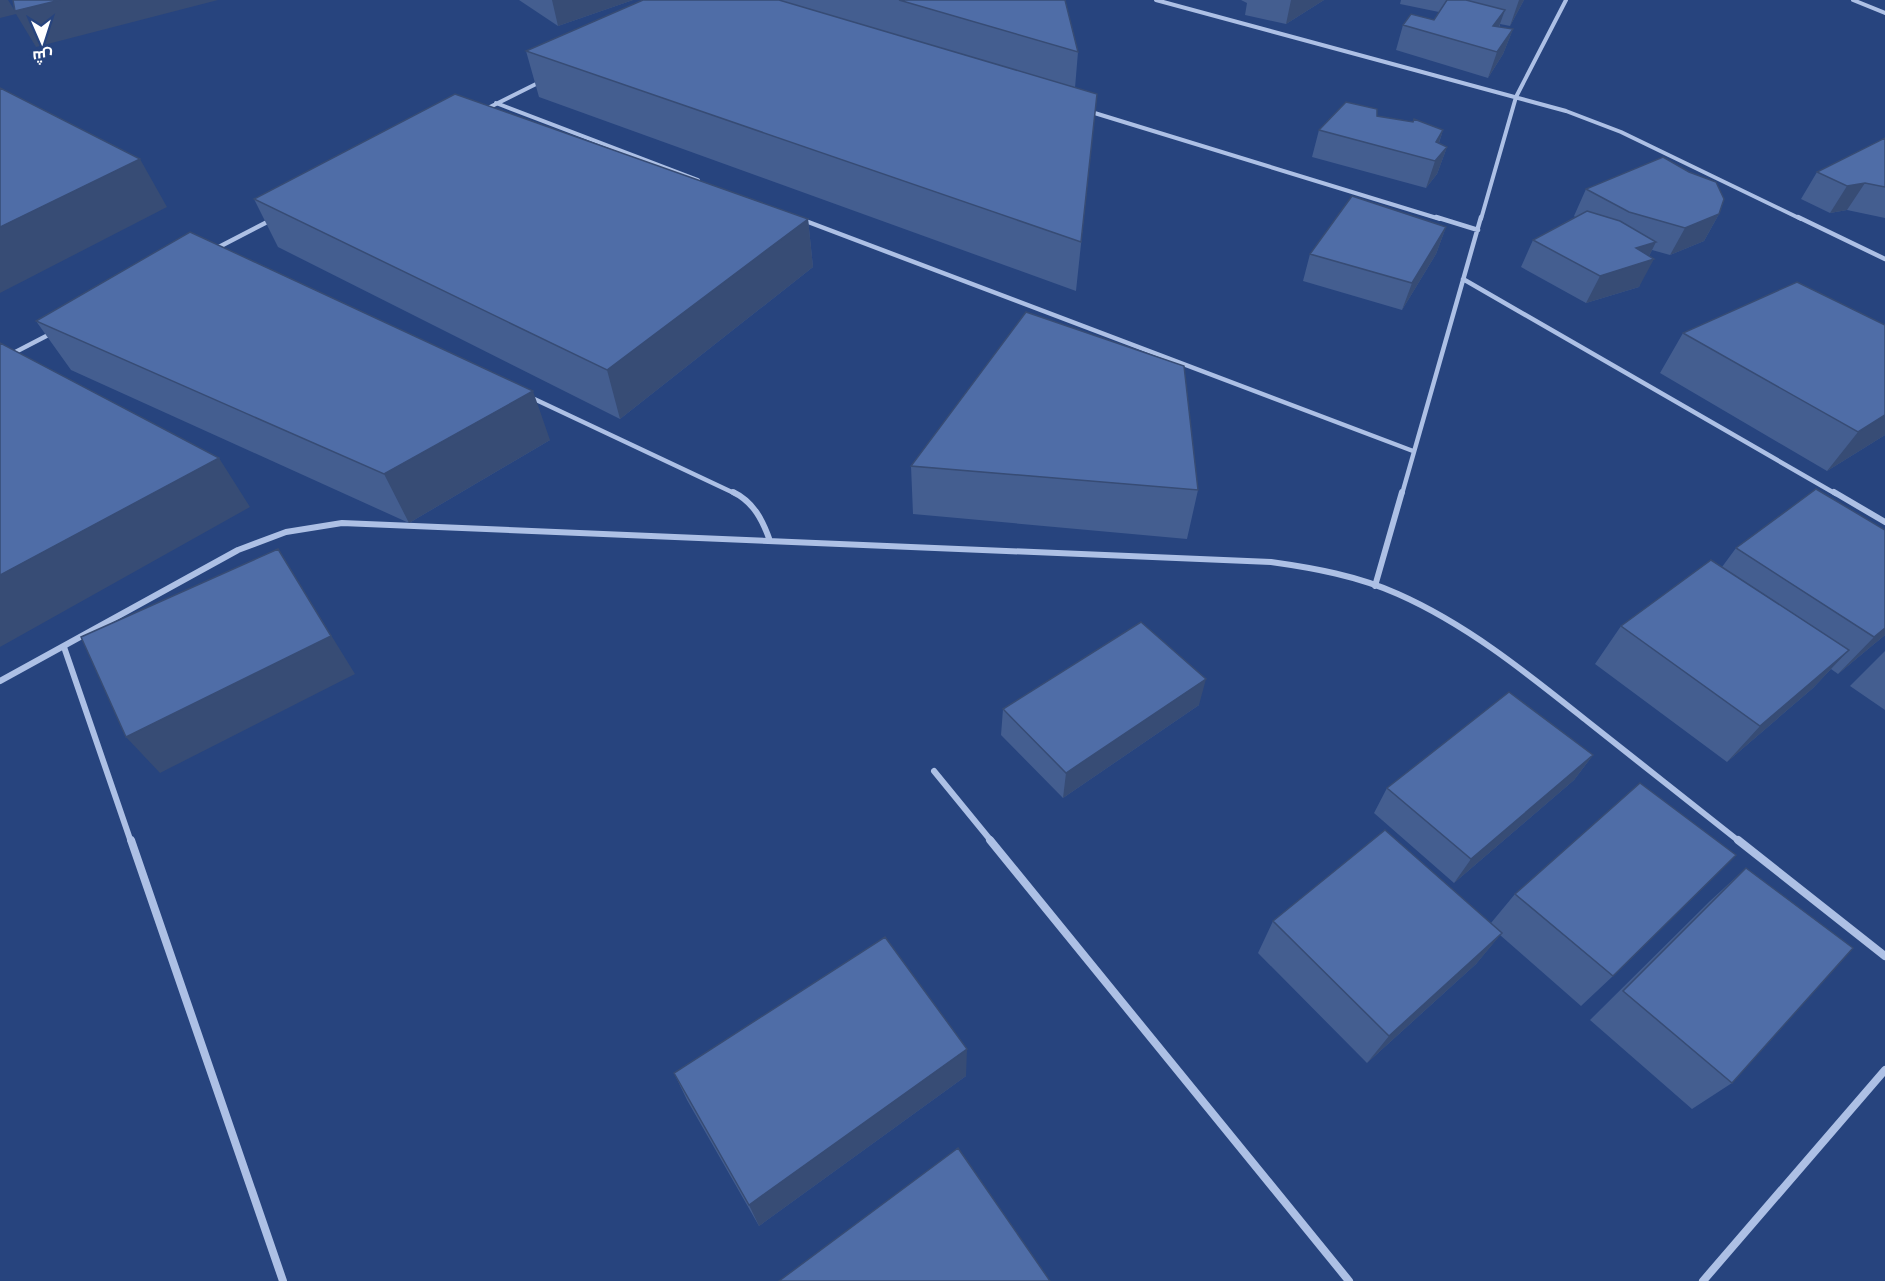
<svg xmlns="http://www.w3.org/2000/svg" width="1885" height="1281" font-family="'Archivo Narrow',Cairo,sans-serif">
  <rect width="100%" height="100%" fill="#27447e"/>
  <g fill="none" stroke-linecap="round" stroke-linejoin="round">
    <!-- street-far3 -->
    <path stroke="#adc0e5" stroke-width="4" d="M1156 0 1566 111 1621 132 1801 219
      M1853 0 1885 13
      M496 103 698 180
      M484 110 542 81
      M1088 111 1440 219
      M1481 219 1516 97 1566 0"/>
    <!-- street-far2 -->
    <path stroke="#adc0e5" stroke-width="4.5" d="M1436 217 1478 230
      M1798 217 1885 259
      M803 220 1413 451
      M215 249 273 219
      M1463 279 1836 494
      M0 360 54 332
      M530 397 736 494
      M1402 494 1481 217"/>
    <!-- street-far1 -->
    <path stroke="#adc0e5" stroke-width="6" d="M733 492C754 502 763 521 770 541
      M1834 492 1885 522
      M1375 586 1402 492
      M64 647 131 842
      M0 681 238 550 286 532 342 523 1271 562C1314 568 1358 576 1398 594 1468 625 1528 674 1587 721 1638 761 1689 802 1740 842
      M934 771 992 842"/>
    <!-- street -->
    <path stroke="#adc0e5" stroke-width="8" d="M131 840 283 1281
      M990 840 1349 1281
      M1738 840 1885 956
      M1703 1281 1885 1070"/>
  </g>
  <!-- wall -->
  <path fill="#445e90" d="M519 0H633L558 26Z
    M643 0H1065L1078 52 1075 88 1097 94 1076 291 539 97 526 51Z
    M1241 0H1324L1286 24 1245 15 1247 3Z
    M1401 0H1524L1510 26 1500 24V27L1513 29 1503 54 1488 78 1396 50 1403 25 1434 20 1439 12 1400 4Z
    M1377 116 1413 122 1414 119 1443 130 1439 143 1447 147 1437 174 1426 188 1312 157 1319 130Z
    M1885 138V218L1847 210 1830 213 1801 199 1817 172Z
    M1586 189 1719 214 1704 241 1670 255 1652 250 1649 256 1639 287 1586 303 1521 267 1533 240 1575 217 1574 216Z
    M254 199 808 219 813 267 620 419 278 247Z
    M1446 227 1436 254 1402 310 1303 281 1310 254Z
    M36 321 550 440 409 523 71 370Z
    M1885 325V435L1827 471 1660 373 1683 333Z
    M911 466 1198 490 1187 539 913 514Z
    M1885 530V635L1838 674 1831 669 1813 688 1727 762 1595 664 1621 626 1722 567 1736 548Z
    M1885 651V710L1850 686Z
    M1199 705 1063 798 1001 735 1003 709Z
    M1593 755 1574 780 1454 883 1374 813 1387 788Z
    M1746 868 1732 1083 1692 1109 1590 1020 1710 901Z
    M1515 894 1613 976 1581 1006 1500 935 1476 964 1367 1063 1258 953 1273 921 1491 923Z
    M674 1073 966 1076 759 1226 687 1100Z"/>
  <!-- shaded-wall -->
  <path fill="#374c75" d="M0 0H8L15 11 60 0H218L36 47 16 14 0 18Z
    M552 0H633L558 26Z
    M1291 0H1324L1286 24Z
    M1519 0H1524L1510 26Z
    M1505 10 1496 35 1493 26Z
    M1513 29 1503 54 1488 78 1497 52Z
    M1443 130 1434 157 1436 142Z
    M1447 147 1437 174 1426 188 1435 161Z
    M140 159 167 207 0 293V227Z
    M1865 183 1847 210 1830 213 1847 186Z
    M1719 214 1704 241 1670 255 1685 228Z
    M808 219 813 267 620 419 607 370Z
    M1446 227 1436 254 1402 310 1412 283Z
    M1656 242 1646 262 1654 259 1639 287 1586 303 1600 276 1636 248Z
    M533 391 550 440 409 523 384 474Z
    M1885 415V435L1827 471 1858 432Z
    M219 458 250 507 0 647V575Z
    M278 549 355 674 160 773 126 737Z
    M1885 628V635L1838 674 1874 637Z
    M1849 650 1813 688 1727 762 1760 726Z
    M1206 679 1199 705 1063 798 1066 773Z
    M1593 755 1574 780 1454 883 1471 859Z
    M1502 933 1476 964 1367 1063 1389 1036Z
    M967 1049 966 1076 759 1226 749 1205Z"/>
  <!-- building -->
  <path fill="#4f6da7" stroke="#374c75" stroke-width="1.5" d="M13 0H60L15 11Z
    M643 0H779L1097 94 1081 242 526 51Z
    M899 0H1065L1078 52Z
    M1447 0H1466L1505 10 1493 26 1513 29 1497 52 1403 25 1411 14 1434 20Z
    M0 88 140 159 0 227Z
    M455 94 808 219 607 370 254 199Z
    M1346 102 1377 109V116L1413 122 1414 119 1443 130 1436 142 1447 147 1435 161 1319 130Z
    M1885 138V187L1865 183 1847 186 1817 172Z
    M1663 157 1689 172 1716 182 1724 199 1719 214 1685 228 1629 212 1586 189Z
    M1352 196 1446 227 1412 283 1310 254Z
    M1587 211 1620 221 1656 242 1636 248 1654 259 1600 276 1533 240Z
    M190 232 533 391 384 474 36 321Z
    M1797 282 1885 325V415L1858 432 1683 333Z
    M1026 312 1184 366 1198 490 911 466Z
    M0 343 219 458 0 575Z
    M1816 489 1885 530V628L1874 637 1736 548Z
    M278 549 331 636 126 737 81 637Z
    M1711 560 1849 650 1760 726 1621 626Z
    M1141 622 1206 679 1066 773 1003 709Z
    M1509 692 1593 755 1471 859 1387 788Z
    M1640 783 1736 855 1613 976 1515 894Z
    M1385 830 1502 933 1389 1036 1273 921Z
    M1746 868 1853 948 1732 1083 1623 991Z
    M885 937 967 1049 749 1205 674 1073Z
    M958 1148 1050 1281H779Z"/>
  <!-- north arrow -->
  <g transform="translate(42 42) rotate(177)" stroke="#27447e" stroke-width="4.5" paint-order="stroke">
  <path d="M0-4.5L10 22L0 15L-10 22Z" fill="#ffffff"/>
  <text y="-9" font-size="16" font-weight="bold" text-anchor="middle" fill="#ffffff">ش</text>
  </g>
</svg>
